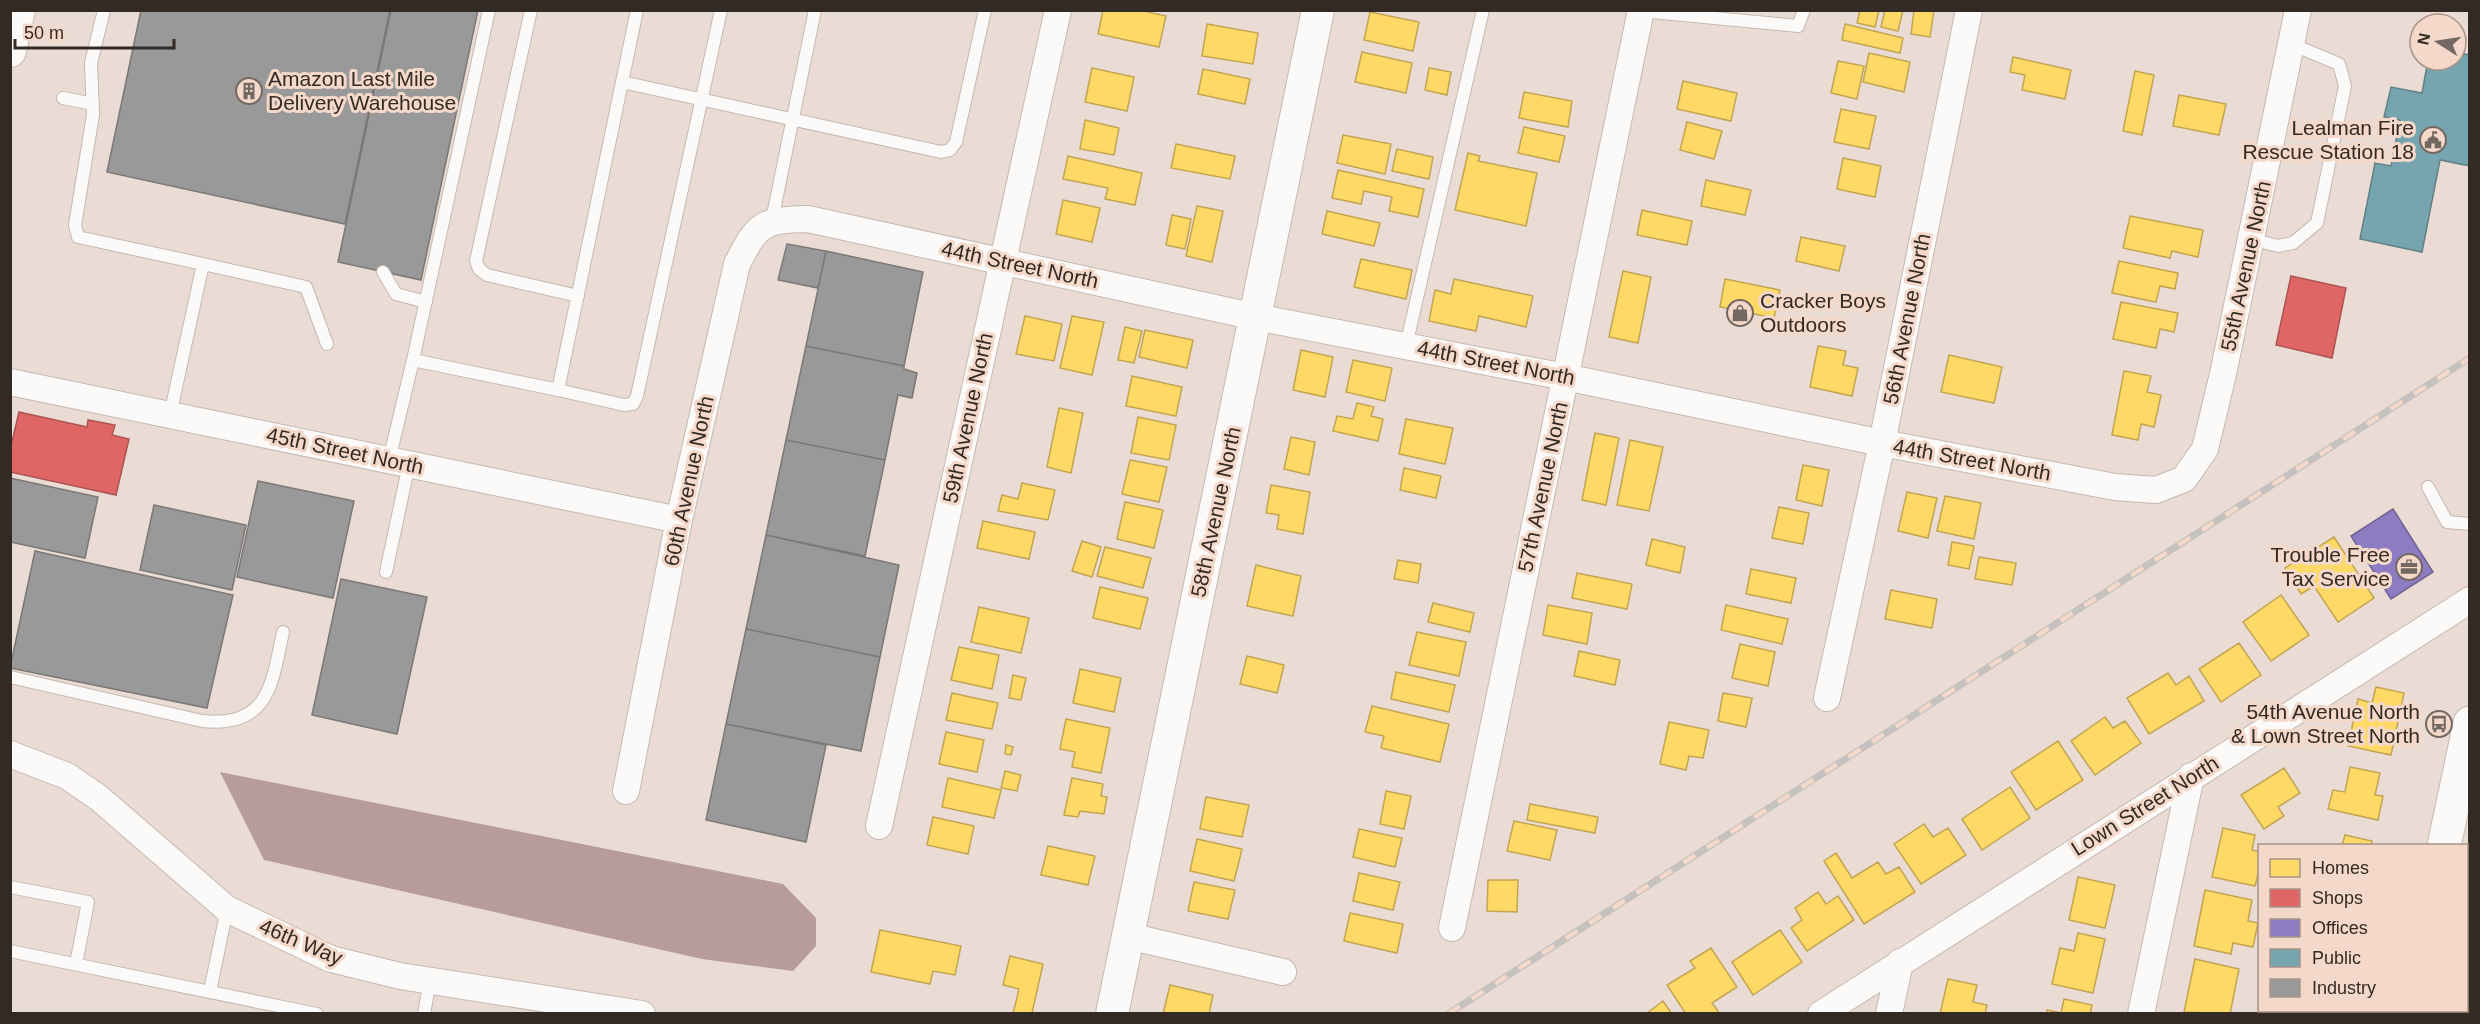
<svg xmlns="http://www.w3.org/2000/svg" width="2480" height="1024" font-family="Arial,sans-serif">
  <rect width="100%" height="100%" fill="#eadcd4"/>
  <!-- water -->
  <path fill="#b89c9d" d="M220 772 783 884 816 918V946L793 971 702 959 264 860Z"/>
  <!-- homes -->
  <path fill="#ffd966" stroke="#c2a452" stroke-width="1.5" d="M1103 10H1139L1166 16 1159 47 1098 34Z
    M1860 10H1879L1875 27 1857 23Z
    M1885 10H1903L1898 31 1881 27Z
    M1914 10H1934L1930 37 1911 34Z
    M1370 12 1419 22 1413 51 1364 40Z
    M1207 24 1258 33 1253 64 1202 56Z
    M1845 24 1903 38 1900 53 1842 40Z
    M1362 52 1412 63 1406 93 1355 82Z
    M1869 53 1910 62 1904 92 1863 82Z
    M2013 57 2071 70 2065 99 2022 90 2025 75 2010 72Z
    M1838 61 1864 66 1857 99 1831 93Z
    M1092 68 1134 77 1127 111 1085 102Z
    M1429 68 1451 72 1447 95 1425 90Z
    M1203 69 1250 79 1245 104 1198 94Z
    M2135 71 2154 75 2142 135 2123 131Z
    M1683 81 1737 93 1731 121 1677 109Z
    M1524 92 1572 101 1568 127 1519 118Z
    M2179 95 2226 104 2219 135 2173 126Z
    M1841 109 1876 116 1869 149 1834 142Z
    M1085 120 1119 128 1114 155 1080 149Z
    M1687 122 1722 131 1714 159 1680 150Z
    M1524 127 1565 136 1559 162 1518 153Z
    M1343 135 1391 144 1385 174 1337 163Z
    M1176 144 1235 156 1230 179 1171 168Z
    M1397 149 1433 157 1429 179 1392 171Z
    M1468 153 1480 156 1478 161 1537 173 1526 226 1455 210Z
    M1068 156 1142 173 1135 205 1105 199 1108 188 1063 179Z
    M1843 158 1881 166 1875 197 1837 189Z
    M1338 170 1424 189 1418 217 1389 211 1392 197 1364 191 1361 204 1332 198Z
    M1706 180 1751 190 1745 215 1701 206Z
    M1063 200 1100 208 1092 242 1056 234Z
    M1197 206 1223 211 1212 262 1186 256Z
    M1642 210 1692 221 1687 245 1637 235Z
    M1327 211 1380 223 1374 246 1322 234Z
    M1172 215 1191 219 1185 249 1166 245Z
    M2130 216 2203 230 2198 257 2172 251 2170 258 2123 248Z
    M1801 237 1845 246 1839 271 1796 261Z
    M1361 259 1412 270 1406 299 1354 287Z
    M2119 261 2178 273 2175 289 2160 286 2156 302 2112 293Z
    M1623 271 1651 277 1638 343 1609 337Z
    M1454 279 1533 296 1526 327 1479 316 1476 331 1429 321 1435 290 1451 294Z
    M1725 279 1780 290 1774 318 1720 307Z
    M2121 302 2178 313 2174 332 2160 329 2156 348 2113 339Z
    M1025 316 1062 324 1054 361 1016 354Z
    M1072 316 1104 322 1092 375 1060 368Z
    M1125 327 1142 331 1134 363 1118 360Z
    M1145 330 1193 340 1187 368 1139 357Z
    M1818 346 1846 351 1843 365 1858 368 1852 396 1810 387Z
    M1301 350 1333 357 1325 397 1293 390Z
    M1949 355 2002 367 1994 403 1941 392Z
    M1353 360 1392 368 1385 401 1346 392Z
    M2124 371 2151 376 2147 392 2161 395 2154 427 2141 424 2138 440 2112 435Z
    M1132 376 1182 387 1176 416 1126 406Z
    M1357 403 1374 407 1371 416 1383 419 1378 441 1333 431 1337 416 1353 419Z
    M1059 408 1083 413 1071 473 1047 467Z
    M1138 417 1176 425 1169 460 1131 453Z
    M1406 419 1453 428 1445 464 1399 454Z
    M1595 433 1619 438 1606 505 1582 500Z
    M1291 437 1315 442 1309 475 1284 469Z
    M1630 440 1663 447 1649 511 1617 505Z
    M1130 460 1167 467 1159 502 1122 494Z
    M1803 465 1829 470 1822 506 1796 500Z
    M1404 468 1441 476 1436 498 1400 490Z
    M1022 483 1055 490 1048 520 998 511 1002 495 1018 499Z
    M1271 485 1310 492 1303 534 1277 529 1279 515 1266 513Z
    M1907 492 1937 498 1928 538 1898 531Z
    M1945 496 1981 503 1974 539 1937 531Z
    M1125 502 1163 510 1154 548 1117 539Z
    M1779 507 1809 513 1803 544 1772 538Z
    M983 521 1035 532 1029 559 977 548Z
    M2334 537 2374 598 2338 622 2314 586 2301 594 2285 568Z
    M1652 539 1685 547 1680 573 1646 565Z
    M1082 541 1101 547 1092 577 1072 571Z
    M1952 542 1974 546 1969 569 1948 565Z
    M1105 547 1151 558 1143 588 1097 576Z
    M1979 557 2016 563 2012 585 1975 579Z
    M1398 560 1421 564 1418 583 1394 579Z
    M1256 565 1301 576 1293 616 1247 606Z
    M1751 569 1796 578 1791 603 1746 594Z
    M1577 573 1632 584 1627 609 1572 598Z
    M1100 587 1148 598 1140 629 1093 618Z
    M1891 590 1937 599 1932 628 1885 619Z
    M2281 595 2309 635 2271 661 2243 622Z
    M1433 603 1474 613 1470 632 1428 622Z
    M1548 605 1592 613 1587 644 1543 635Z
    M1726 605 1788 619 1782 644 1721 630Z
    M979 607 1029 618 1021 653 971 642Z
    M1417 632 1466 642 1459 676 1409 665Z
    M2239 643 2261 675 2221 702 2199 669Z
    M1740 644 1775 652 1768 686 1732 678Z
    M959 647 999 655 992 689 951 680Z
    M1579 651 1620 660 1615 685 1574 676Z
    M1247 656 1284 665 1277 693 1240 684Z
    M1080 669 1121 678 1114 712 1073 703Z
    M1396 672 1455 685 1449 712 1391 699Z
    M2168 673 2176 685 2189 676 2204 701 2149 734 2127 698Z
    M1013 675 1026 678 1021 700 1009 698Z
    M2376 687 2404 693 2391 755 2348 746 2358 699 2372 703Z
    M952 693 998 703 992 729 946 720Z
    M1723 693 1752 698 1746 727 1718 721Z
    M1372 706 1449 724 1440 762 1381 748 1384 736 1365 732Z
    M2105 717 2113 728 2125 721 2141 743 2095 775 2071 741Z
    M1066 719 1110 728 1101 773 1072 767 1075 752 1060 749Z
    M1669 722 1709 730 1703 758 1689 756 1686 770 1660 764Z
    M946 732 984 740 977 772 939 764Z
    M2058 741 2083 780 2036 810 2011 772Z
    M1006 745 1013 747 1011 755 1005 754Z
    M2350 767 2380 773 2375 795 2383 796 2378 820 2328 809 2333 790 2345 792Z
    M2284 768 2300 793 2278 807 2284 816 2264 829 2241 795Z
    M1005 771 1021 775 1017 791 1001 788Z
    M948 778 1001 790 994 818 942 807Z
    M1072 778 1103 784 1101 796 1107 797 1104 814 1080 811 1078 817 1064 815Z
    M2010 787 2030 818 1982 850 1962 819Z
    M1386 791 1411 796 1404 829 1380 824Z
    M1206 797 1249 805 1242 837 1200 829Z
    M1530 804 1598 817 1595 833 1527 820Z
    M933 817 974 826 968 854 927 845Z
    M1514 821 1557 830 1550 860 1507 851Z
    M1924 824 1933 837 1948 828 1966 855 1921 884 1894 844Z
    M2223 828 2255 835 2252 850 2260 852V867L2255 886 2212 877Z
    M1359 829 1402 838 1395 867 1353 857Z
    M2345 835 2372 841 2371 846H2342Z
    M1197 839 1242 849 1234 881 1190 871Z
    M1048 846 1095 856 1088 885 1041 875Z
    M1836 853 1852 878 1878 862 1886 874 1899 867 1915 892 1864 924 1824 861Z
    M1359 873 1400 882 1393 910 1353 901Z
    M2078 877 2115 885 2105 928 2069 920Z
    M1488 880H1518L1517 912 1487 911Z
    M1194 882 1235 890 1228 919 1188 911Z
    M2205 890 2252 900 2248 921 2258 923 2253 947 2233 943 2231 954 2194 946Z
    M1818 892 1826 904 1838 896 1854 920 1807 951 1791 928 1802 920 1795 908Z
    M1350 913 1403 924 1397 953 1344 941Z
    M880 930 961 946 955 975 933 971 930 984 871 972Z
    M1780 930 1802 962 1753 995 1732 962Z
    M2078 933 2105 939 2093 993 2052 984 2060 948 2074 951Z
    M1711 948 1737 987 1712 1003 1720 1014H1686L1667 985 1695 968 1690 961Z
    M1010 956 1043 964 1032 1013 1036 1014H1013L1019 989 1003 985Z
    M2195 959 2239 969 2230 1014 2184 1012Z
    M1948 979 1977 985 1973 1002 1987 1005 1985 1014H1940Z
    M1170 985 1213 995 1209 1014H1163Z
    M2064 999 2092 1005 2090 1014H2047V1010L2061 1013Z
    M1663 1001 1672 1014H1646Z
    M2293 1010H2336L2335 1014H2293Z"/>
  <!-- shops -->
  <path fill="#e06666" stroke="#ac5452" stroke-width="1.5" d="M2291 276 2346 288 2332 358 2276 345Z
    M19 412 87 427 88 420 115 425 112 435 129 439 116 495 10 472V450Z"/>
  <!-- offices -->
  <path fill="#8e7cc3" stroke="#736393" stroke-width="1.5" d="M2393 509 2433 572 2391 599 2351 536Z"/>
  <!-- public -->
  <path fill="#76a5af" stroke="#628085" stroke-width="1.5" d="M2456 52 2470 55V166L2440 160 2422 252 2360 239 2375 163 2391 166 2400 120 2384 117 2391 87 2422 93 2428 60H2456Z"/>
  <!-- industry -->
  <path fill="#999" stroke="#7b7876" stroke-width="1.5" d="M141 10H390L345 224 107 172Z
    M391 10H478L421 280 338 262Z
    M787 244 826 251 818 288 778 280Z
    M826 251 923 272 904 366 806 346Z
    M806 346 904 366V369L917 373 912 398 898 395 885 460 786 440Z
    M786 440 885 460 865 556 766 535Z
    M10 478 98 497 85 558 10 542Z
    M258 481 354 501 333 598 237 577Z
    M154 505 246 525 232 590 140 570Z
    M766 535 899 565 880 657 746 629Z
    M35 551 233 595 207 708 10 668Z
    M341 579 427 597 397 734 312 715Z
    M746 629 880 657 861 751 726 724Z
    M726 724 826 745 806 842 706 820Z"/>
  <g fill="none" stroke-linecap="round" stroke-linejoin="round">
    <defs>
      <path id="service" d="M104 10 91 63 93 115 75 225 78 237 203 264 170 415
        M531 10 476 261 479 269 487 275 578 296
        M1641 11 1798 26 1804 10
        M622 82 941 152 950 150 956 142 985 10
        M63 98 93 104
        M772 220 815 10
        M2251 239 2278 246 2293 243 2317 223 2345 86 2339 64 2291 44
        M203 264 306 287 327 344
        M383 272 396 294 426 302
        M1406 346 1483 10
        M413 360 489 10
        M558 390 624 405 633 404 637 396 721 10
        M389 460 413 360 558 390 637 10
        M2428 487 2447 522 2470 524
        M386 572 409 464
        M10 677 202 721C269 728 272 684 283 632
        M10 887 88 902 76 964
        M10 951 317 1014
        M210 991 227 909
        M424 1014 430 980"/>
      <path id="minor" d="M10 382 679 520
        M1827 698 1882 443 1969 10
        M10 754 67 776 99 798 227 909 331 959 400 976 642 1014
        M626 791 679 520 737 264C758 223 762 220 808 219L1256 317 1565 377 1882 443 2115 487 2156 490 2184 479 2205 449 2223 374 2298 10
        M879 826 1058 10
        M1452 928 1641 10
        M1128 936 1283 972
        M1821 1014 2470 600
        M1889 1014 1900 962
        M2141 1014 2191 776"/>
      <path id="tertiary" d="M10 51 19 10
        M1112 1014 1318 10"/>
      <path id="secondary" d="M2444 846 2470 723
        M2408 1014 2409 1010"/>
    </defs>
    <!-- service casing -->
    <use href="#service" stroke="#c4b9b2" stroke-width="14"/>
    <!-- minor casing -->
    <use href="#minor" stroke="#c4b9b2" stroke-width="28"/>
    <!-- tertiary casing -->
    <use href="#tertiary" stroke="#c4b9b2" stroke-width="34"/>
    <!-- secondary casing -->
    <use href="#secondary" stroke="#c4b9b2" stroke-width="35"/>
    <!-- service -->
    <use href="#service" stroke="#fcfaf9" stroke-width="12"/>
    <!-- minor -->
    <use href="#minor" stroke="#fcfaf9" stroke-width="26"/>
    <!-- tertiary -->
    <use href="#tertiary" stroke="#fcfaf9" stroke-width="32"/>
    <!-- secondary -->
    <use href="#secondary" stroke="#fcfaf9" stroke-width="33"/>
    <defs>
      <path id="rail" d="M1448 1014 2470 358"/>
    </defs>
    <!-- rail casing -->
    <use href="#rail" stroke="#c5c1be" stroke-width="7"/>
    <!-- rail -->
    <use href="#rail" stroke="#f4d9ca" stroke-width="4.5" stroke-dasharray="14" stroke-linecap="butt"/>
  </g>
  <!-- icons -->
  <defs>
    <symbol id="building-ring" viewBox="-11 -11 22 22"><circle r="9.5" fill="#f4d9ca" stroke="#746862" stroke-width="1.5"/><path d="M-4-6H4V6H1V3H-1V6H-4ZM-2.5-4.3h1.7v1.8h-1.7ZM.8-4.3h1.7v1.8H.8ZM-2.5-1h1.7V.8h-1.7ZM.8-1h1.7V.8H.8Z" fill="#746862"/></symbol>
    <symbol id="civic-ring" viewBox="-11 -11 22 22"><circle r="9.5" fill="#f4d9ca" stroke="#746862" stroke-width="1.5"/><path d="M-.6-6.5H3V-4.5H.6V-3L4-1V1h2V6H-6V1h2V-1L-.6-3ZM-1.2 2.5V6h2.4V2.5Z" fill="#746862"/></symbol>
    <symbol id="shop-ring" viewBox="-11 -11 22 22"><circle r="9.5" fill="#f4d9ca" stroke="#746862" stroke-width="1.5"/><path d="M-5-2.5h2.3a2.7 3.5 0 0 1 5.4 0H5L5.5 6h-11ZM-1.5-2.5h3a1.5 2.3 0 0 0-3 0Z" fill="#746862"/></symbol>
    <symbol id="office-ring" viewBox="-11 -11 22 22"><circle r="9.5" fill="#f4d9ca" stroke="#746862" stroke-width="1.5"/><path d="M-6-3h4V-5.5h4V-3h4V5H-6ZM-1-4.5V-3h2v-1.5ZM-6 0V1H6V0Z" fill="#746862"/></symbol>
    <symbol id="bus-ring" viewBox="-11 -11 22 22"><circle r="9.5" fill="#f4d9ca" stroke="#746862" stroke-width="1.5"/><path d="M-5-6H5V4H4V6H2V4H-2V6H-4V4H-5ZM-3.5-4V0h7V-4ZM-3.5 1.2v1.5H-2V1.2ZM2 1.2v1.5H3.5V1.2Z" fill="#746862"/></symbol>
  </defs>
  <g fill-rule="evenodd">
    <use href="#building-ring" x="234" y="76" width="30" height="30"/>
    <use href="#civic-ring" x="2418" y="125" width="30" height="30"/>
    <use href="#shop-ring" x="1725" y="298" width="30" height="30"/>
    <use href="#office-ring" x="2394" y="552" width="30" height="30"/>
    <use href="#bus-ring" x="2424" y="709" width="30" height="30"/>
  </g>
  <g text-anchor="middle" stroke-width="6" stroke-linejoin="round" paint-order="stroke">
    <!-- poi labels -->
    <g font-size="21" fill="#342a24" stroke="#f4d9ca" text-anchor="end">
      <text x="268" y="86" text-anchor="start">Amazon Last Mile<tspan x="268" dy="24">Delivery Warehouse</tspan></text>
      <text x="2414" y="135">Lealman Fire<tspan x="2414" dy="24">Rescue Station 18</tspan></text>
      <text x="1760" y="308" text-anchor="start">Cracker Boys<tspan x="1760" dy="24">Outdoors</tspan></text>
      <text x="2390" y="562">Trouble Free<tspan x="2390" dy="24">Tax Service</tspan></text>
      <text x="2420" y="719">54th Avenue North<tspan x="2420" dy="24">&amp; Lown Street North</tspan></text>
    </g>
    <!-- street labels -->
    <g font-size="21" fill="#342a24" stroke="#f4d9ca">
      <text transform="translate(1020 265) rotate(12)" y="7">44th Street North</text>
      <text transform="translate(2246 266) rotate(-78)" y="7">55th Avenue North</text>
      <text transform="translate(1907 319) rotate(-79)" y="7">56th Avenue North</text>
      <text transform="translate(1496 363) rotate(11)" y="7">44th Street North</text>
      <text transform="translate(968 418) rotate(-78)" y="7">59th Avenue North</text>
      <text transform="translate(345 451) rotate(12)" y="7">45th Street North</text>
      <text transform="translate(1972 460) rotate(10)" y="7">44th Street North</text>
      <text transform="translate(689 481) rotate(-78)" y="7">60th Avenue North</text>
      <text transform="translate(1543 487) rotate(-78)" y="7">57th Avenue North</text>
      <text transform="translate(1216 512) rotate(-78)" y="7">58th Avenue North</text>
      <text transform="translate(2145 806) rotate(-32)" y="7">Lown Street North</text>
      <text transform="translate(301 942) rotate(23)" y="7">46th Way</text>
    </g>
  </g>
  <!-- border -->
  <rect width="2480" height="1024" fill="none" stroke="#342a24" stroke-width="24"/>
  <!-- legend -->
  <rect x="2258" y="844" width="210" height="168" fill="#f4d9ca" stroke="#a79388" stroke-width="1.5"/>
  <rect x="2270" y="859" width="30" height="18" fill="#ffd966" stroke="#a79388" stroke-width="1.5"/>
  <text x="2312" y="874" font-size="18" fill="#342a24">Homes</text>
  <rect x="2270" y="889" width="30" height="18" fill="#e06666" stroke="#a79388" stroke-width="1.5"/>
  <text x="2312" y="904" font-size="18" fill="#342a24">Shops</text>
  <rect x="2270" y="919" width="30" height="18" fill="#8e7cc3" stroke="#a79388" stroke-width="1.5"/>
  <text x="2312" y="934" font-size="18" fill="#342a24">Offices</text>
  <rect x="2270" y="949" width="30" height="18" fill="#76a5af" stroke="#a79388" stroke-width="1.5"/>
  <text x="2312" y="964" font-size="18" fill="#342a24">Public</text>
  <rect x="2270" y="979" width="30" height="18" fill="#999999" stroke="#a79388" stroke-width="1.5"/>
  <text x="2312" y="994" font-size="18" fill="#342a24">Industry</text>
  <!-- north arrow -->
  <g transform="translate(2438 42) rotate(282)"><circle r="28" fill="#f4d9ca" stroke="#a79388" stroke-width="1.5"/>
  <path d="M0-4.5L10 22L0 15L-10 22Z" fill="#746862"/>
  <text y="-9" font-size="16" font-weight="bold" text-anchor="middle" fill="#342a24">N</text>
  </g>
  <!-- scale -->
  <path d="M15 39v9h159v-9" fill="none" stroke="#342a24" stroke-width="3"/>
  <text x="24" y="39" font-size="18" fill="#342a24" stroke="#f4d9ca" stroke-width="4.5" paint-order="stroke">50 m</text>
</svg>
